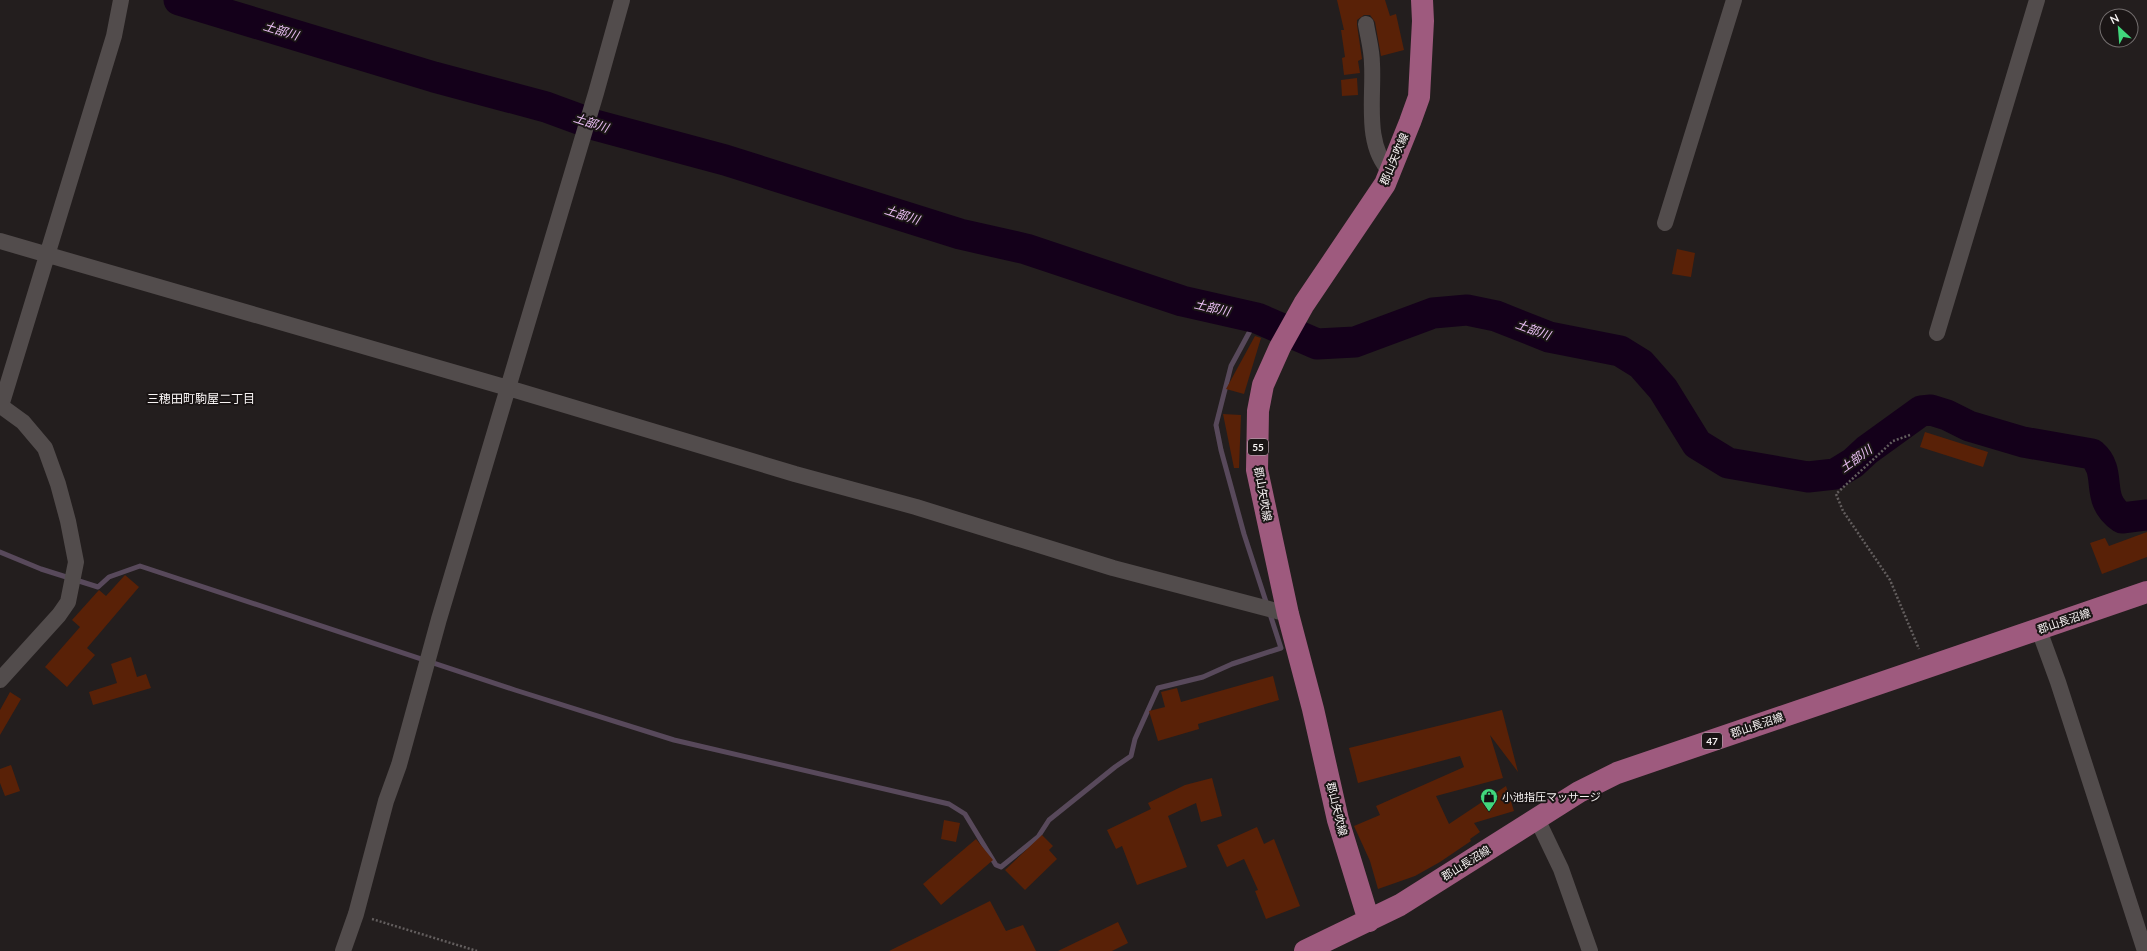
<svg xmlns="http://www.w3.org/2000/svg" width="2147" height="951" font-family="Lato,'Noto Sans JP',sans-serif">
  <rect width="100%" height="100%" fill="#231e1e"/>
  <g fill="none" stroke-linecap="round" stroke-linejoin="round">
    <!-- stream -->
    <path stroke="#58495b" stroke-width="5" d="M0 552 41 569 98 587 109 577 140 566 515 690 674 740 949 804 965 814 996 865 1001 867 1038 837 1049 820 1115 767 1131 756 1135 739 1158 688 1203 677 1232 664 1281 648 1244 534 1221 450 1216 425 1231 366 1257 318"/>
    <!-- river -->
    <path stroke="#14001a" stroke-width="31" d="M179 0 434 77 546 107 595 125 725 160 960 234 1026 249 1182 301 1257 318 1317 344 1355 342 1433 313 1467 310 1496 316 1549 337 1620 351 1641 364 1663 389 1697 444 1728 463 1808 477 1835 474 1853 463 1867 450 1921 411 1931 410 1947 415 1969 426 2023 442 2092 454C2114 473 2093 498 2122 518L2147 515"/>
  </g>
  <!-- building -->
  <path fill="#592107" d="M1337 0H1385L1390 16 1396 14 1404 50 1381 56 1375 22 1370 15H1364L1357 20V25L1362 59 1358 61 1360 73 1344 75 1342 58 1345 57 1341 30H1344Z
    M1357 78 1358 95 1342 96 1341 80Z
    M1677 249 1695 253 1691 277 1672 274Z
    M1255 336 1261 338 1244 394 1226 389Z
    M1223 414 1241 415 1239 468H1234Z
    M1925 432 1988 452 1983 467 1920 447Z
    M2147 532V557L2102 574 2090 543 2105 538 2109 546Z
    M125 575 139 587 87 648 95 655 67 687 45 667 80 627 72 620 99 590 106 596Z
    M131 657 137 677 146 674 151 688 93 705 89 692 117 683 111 664Z
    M1273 676 1279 700 1198 724 1199 729 1158 741 1149 711 1165 707 1161 692 1177 688 1181 702Z
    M10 692 21 699 0 735V710Z
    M1502 710 1518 772 1490 735 1503 778 1436 796 1449 824 1506 786 1514 811 1474 823 1480 832 1470 839 1471 841 1440 862 1415 876 1378 889 1370 861 1354 826 1380 815 1376 806 1464 767 1460 756 1358 783 1349 748Z
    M11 765 20 791 5 796 0 783V769Z
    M1212 778 1222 816 1201 822 1196 803 1168 816 1187 867 1137 885 1122 846 1116 849 1107 830 1151 809 1148 803 1185 785Z
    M944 820 960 823 956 842 941 839Z
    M1257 827 1264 844 1274 839 1300 906 1266 919 1255 891 1258 890 1244 859 1227 867 1217 845Z
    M1042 835 1053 846 1049 850 1057 859 1025 890 1005 870Z
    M976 839 993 860 941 905 923 884Z
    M990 901 1006 931 1023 925 1036 951H889Z
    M1118 922 1128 943 1112 951H1058Z"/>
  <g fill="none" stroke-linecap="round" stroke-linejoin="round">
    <!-- path -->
    <path stroke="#635e5e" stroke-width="2.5" stroke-dasharray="2 2" stroke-linecap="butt" d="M1910 435 1893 441 1836 494 1843 511 1890 580 1919 649
      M372 919 477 951"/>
    <!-- minor -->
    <path stroke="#524c4c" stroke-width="16" d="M1366 24C1368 37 1372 50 1372 64 1374 97 1364 145 1390 171
      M1665 223 1734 0
      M0 241 508 388 795 474 916 507 1113 568 1288 614
      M1937 333 2037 0
      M2039 630 2058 682 2145 951
      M0 680 59 615 68 602 76 562 68 521 58 484 45 448 23 422 1 406 114 36 121 0
      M1537 819 1561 869 1590 951
      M343 951 356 914 386 801 399 765 439 619 596 93 622 0"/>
    <!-- primary -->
    <path stroke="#9e5a7e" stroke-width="22" d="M1369 921 1338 820 1313 709 1288 614 1257 470 1258 411 1263 385 1280 347 1304 304 1385 184 1410 122 1419 97 1423 21 1422 0
      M1305 951 1400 905 1579 792 1617 773 2147 592"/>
  </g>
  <!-- icons -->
  <defs>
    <symbol id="shop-pin" viewBox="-11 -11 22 30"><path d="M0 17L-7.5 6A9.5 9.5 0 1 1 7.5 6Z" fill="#41d77c" stroke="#1a1515"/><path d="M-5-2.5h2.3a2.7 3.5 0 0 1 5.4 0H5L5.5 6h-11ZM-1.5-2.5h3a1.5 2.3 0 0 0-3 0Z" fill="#111"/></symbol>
  </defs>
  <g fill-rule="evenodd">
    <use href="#shop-pin" x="1479" y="787" width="20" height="27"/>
  </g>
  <g text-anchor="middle" stroke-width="4" stroke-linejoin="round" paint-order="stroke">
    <!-- shield labels -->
    <g fill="#1a1515" stroke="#b5b1b1" stroke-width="1">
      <rect x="1248" y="439" width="20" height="16" rx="3"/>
      <rect x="1702" y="733" width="20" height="16" rx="3"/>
    </g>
    <g font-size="10" font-weight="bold" fill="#f8f4f4">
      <text x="1258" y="451">55</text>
      <text x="1712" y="745">47</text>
    </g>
    <!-- street labels -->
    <g font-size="11" fill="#f8f4f4" stroke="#1a1515">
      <text transform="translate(1394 159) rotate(-67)" y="4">郡山矢吹線</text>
      <text transform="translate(1263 494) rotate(80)" y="4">郡山矢吹線</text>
      <text transform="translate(2064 621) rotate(-19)" y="4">郡山長沼線</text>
      <text transform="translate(1757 725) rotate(-19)" y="4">郡山長沼線</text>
      <text transform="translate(1337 809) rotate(76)" y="4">郡山矢吹線</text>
      <text transform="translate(1466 863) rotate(-32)" y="4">郡山長沼線</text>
    </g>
    <!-- poi labels -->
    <g font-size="11" fill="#f8f4f4" stroke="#1a1515" text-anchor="start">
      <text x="1502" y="801">小池指圧マッサージ</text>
    </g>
    <!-- water labels -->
    <g font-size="12" font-style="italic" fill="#eec2f8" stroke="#1a1515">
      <text transform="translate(281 31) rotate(17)" y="4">土部川</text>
      <text transform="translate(591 123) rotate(18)" y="4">土部川</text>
      <text transform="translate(902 215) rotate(18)" y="4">土部川</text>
      <text transform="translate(1212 308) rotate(13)" y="4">土部川</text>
      <text transform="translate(1533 330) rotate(20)" y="4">土部川</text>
      <text transform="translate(1856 459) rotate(-36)" y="4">土部川</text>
    </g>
    <!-- neighbourhood labels -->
    <g font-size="12" fill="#f8f4f4" stroke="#1a1515">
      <text x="201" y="403">三穂田町駒屋二丁目</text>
    </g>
  </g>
  <!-- north arrow -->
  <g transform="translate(2119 28) rotate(334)"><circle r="19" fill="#1a1515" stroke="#736e6e"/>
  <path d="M0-3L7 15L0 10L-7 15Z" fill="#41d77c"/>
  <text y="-6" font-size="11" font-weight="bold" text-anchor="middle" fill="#f8f4f4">N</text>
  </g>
</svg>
